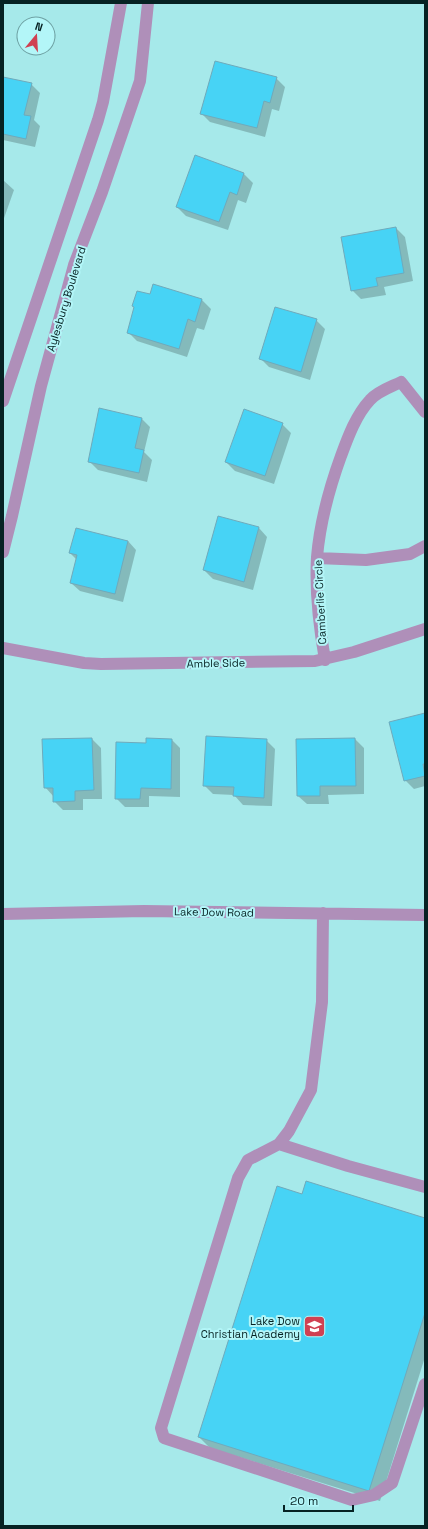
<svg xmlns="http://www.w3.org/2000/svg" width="428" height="1529" font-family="'Space Grotesk',sans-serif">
  <rect width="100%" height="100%" fill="#a6e9ea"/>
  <!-- shadow -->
  <path fill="#0003" d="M3 78 31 84 40 93 34 120 40 126 35 147 3 140Z
    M276 78 285 87 279 111 272 109 265 137 210 122 201 113Z
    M195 157 244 174 253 183 246 203 238 200 228 230 186 216 177 207Z
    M3 180 14 190 3 221Z
    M396 228 405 237 413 281 384 287 386 295 361 299 352 290Z
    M151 296 202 300 211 309 204 330 197 328 187 357 137 341 128 332Z
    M316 320 325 329 310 380 269 367 260 358Z
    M141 418 150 427 144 452 152 460 147 482 98 470 89 461Z
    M282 424 291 433 274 484 235 471 226 462Z
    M259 528 267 537 253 590 213 579 204 570Z
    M128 541 136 550 123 602 80 591 71 583 77 560 70 553Z
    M425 714V786L414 789 405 780Z
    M92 739 101 748 102 799H83V810H63L54 801V797L45 787 43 740Z
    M355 739 364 748V794L328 795 329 804H307L298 796Z
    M172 740 180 748V797L149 796V807H125L116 798 147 744Z
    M266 740 275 749 272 806 243 805 234 795 213 794 204 785Z
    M303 1196 425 1219V1357L380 1501 210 1448 199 1437Z"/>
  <!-- building -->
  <path fill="#47d3f5" stroke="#6faabb" d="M215 61 277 77 270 103 264 101 257 128 200 114Z
    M3 77 32 83 24 115 31 116 26 139 3 134Z
    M195 155 244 173 237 195 230 192 219 222 176 207Z
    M396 227 404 273 376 278 378 286 351 291 341 237Z
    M153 284 202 299 195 322 188 319 179 349 127 333 134 307 132 306 137 291 150 294Z
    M275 307 317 319 301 372 259 359Z
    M99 408 142 418 135 448 144 450 139 473 88 462Z
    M244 409 283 423 265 476 225 462Z
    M218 516 259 527 244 582 203 570Z
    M76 528 128 541 115 594 70 583 77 555 69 553Z
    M425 713V764H423L425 776 404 781 389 722Z
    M206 736 267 739 264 798 233 796 234 787 203 786Z
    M92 738 94 790 75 791V801L53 802V788H44L42 739Z
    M146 738 172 739 171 789 141 788 140 799H115L116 742 146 743Z
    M355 738 356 786H320V796H297L296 739Z
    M306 1181 425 1218V1313L369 1491 198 1437 277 1186 302 1194Z"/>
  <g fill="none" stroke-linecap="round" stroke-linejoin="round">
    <!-- minor -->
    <path stroke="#af8fb9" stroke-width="12" d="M3 401 98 120 103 102 121 3
      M3 552 12 516 41 386 74 265 102 192 140 81 148 3
      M317 558 366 560 410 554 425 546
      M3 648 84 663 101 664 315 661 354 652 425 629
      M325 660C319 626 315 591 317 557 320 522 329 489 341 456 348 437 356 415 370 400 378 391 391 387 401 382L425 412
      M323 913 322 1002 311 1090 289 1131 279 1144 248 1160 238 1178 161 1428 164 1438 352 1500 374 1495 392 1483 425 1384
      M3 914 144 911 425 915
      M279 1144 348 1166 425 1187"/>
  </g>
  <!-- icons -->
  <defs>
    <symbol id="school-square" viewBox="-11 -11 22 22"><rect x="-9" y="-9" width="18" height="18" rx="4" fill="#d04052" stroke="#b3f6f8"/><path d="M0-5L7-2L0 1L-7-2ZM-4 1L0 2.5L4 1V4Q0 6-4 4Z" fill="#fff"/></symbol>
  </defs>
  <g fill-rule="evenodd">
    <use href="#school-square" x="302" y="1314" width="25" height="25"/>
  </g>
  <g text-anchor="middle" stroke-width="4" stroke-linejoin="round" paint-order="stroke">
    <!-- street labels -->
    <g font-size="11" fill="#062223" stroke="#b3f6f8">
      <text transform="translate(66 299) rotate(-73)" y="4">Aylesbury Boulevard</text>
      <text transform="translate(320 602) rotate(-93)" y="4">Camberlie Circle</text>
      <text transform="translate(216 663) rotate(-1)" y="4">Amble Side</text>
      <text transform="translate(214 912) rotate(1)" y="4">Lake Dow Road</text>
    </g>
    <!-- poi labels -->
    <g font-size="11" fill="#062223" stroke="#b3f6f8" text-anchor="end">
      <text x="300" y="1325">Lake Dow<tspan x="300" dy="13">Christian Academy</tspan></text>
    </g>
  </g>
  <!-- border -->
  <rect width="428" height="1529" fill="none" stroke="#062223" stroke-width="8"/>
  <!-- north arrow -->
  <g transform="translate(36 36) rotate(18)"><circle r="19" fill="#b3f6f8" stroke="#6ea1a3"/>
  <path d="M0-3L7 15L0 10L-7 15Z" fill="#d04052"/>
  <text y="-6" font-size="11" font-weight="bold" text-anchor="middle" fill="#062223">N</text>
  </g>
  <!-- scale -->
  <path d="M284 1505v6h69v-6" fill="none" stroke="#062223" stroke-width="2"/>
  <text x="290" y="1505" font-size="12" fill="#062223" stroke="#b3f6f8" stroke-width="3" paint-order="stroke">20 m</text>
</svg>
